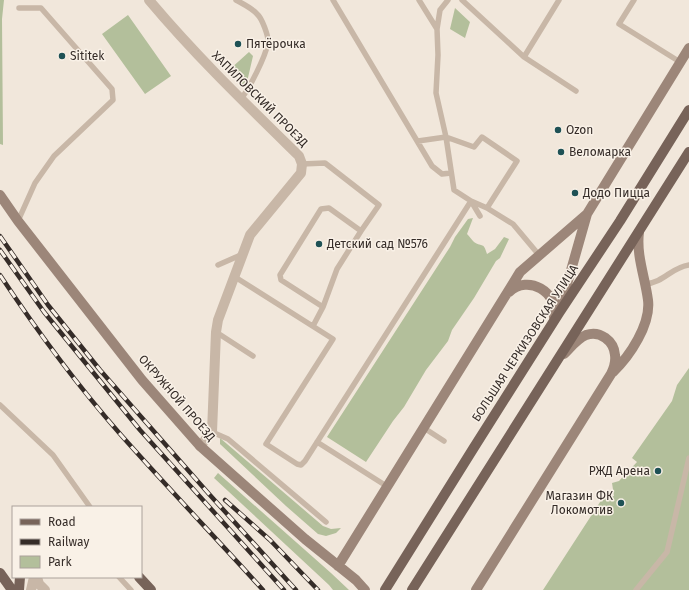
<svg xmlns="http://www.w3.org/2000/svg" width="689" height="590" font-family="'Fira Sans',sans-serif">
  <rect width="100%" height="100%" fill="#f1e7db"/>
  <!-- green -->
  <path fill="#b3bf9b" d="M0 0H4L2 19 3 145 0 144Z
    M455 8 470 22 465 38 450 29Z
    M128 15 171 76 145 94 102 34Z
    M249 52 253 56 247 82 244 86 229 70Z
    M473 218 467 234C469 236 472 240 474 242 483 248 483 241 487 254L495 249 504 237 509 239 500 258 496 261 474 298 452 330 448 341 426 370 404 407 393 421 366 462 327 437 450 247 455 237 468 219Z
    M689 368V590H543L602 499 614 496 612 483 619 481 637 462 632 458 672 401 677 385Z
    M220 438 323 526 331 529 341 528 336 533 326 536 318 534 286 506 220 444Z
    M218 473 331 573 349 590H333L329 585 214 478Z"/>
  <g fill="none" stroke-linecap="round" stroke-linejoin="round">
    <!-- lane -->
    <path stroke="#c8b7a7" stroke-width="5.5" d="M236 0C243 4 252 8 257 14 262 18 269 37 268 43 265 58 250 87 241 99
      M333 0 432 166 442 174 451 173
      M419 0 437 29 438 55 436 93 446 137 454 190 471 201 487 208 513 224 539 255
      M462 0 524 57 576 91
      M634 0 619 24 680 62
      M437 29 440 10 448 0
      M524 57 559 0
      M418 141 446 137 474 147 482 137 517 161 487 208
      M302 164 325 163 379 205 361 231 337 269 323 307 313 326
      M18 221 35 183 54 156 113 100 112 89 41 8H19
      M218 265 243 254
      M235 277 333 339 266 444 297 464 301 465 305 461 471 201 480 216
      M645 284C665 282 670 268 689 265
      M323 307 281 280 280 275 321 209 329 208 361 231
      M216 332 253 356
      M0 405 53 455 90 507
      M424 428 444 441
      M212 432 228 439 326 522
      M317 442 388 487
      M119 577 131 590
      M636 590 667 552 689 458"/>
    <!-- street -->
    <path stroke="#c8b7a7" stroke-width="10" d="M149 0C196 56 248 106 299 156L302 164 301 173 250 235 218 320 216 332 212 432 200 446
      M37 577 39 584 45 590
      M31 590 34 577"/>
    <!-- secondary -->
    <path stroke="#9c8679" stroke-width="10" d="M0 195 18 221 142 380 200 446 305 539 356 580 365 590
      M509 292C528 274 559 292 554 317
      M560 309 587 214 689 48
      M613 372C630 356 651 324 648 300 645 277 636 255 639 232
      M338 566 520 272 587 214
      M476 590 611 374C614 368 616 362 615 355 614 341 600 330 586 335 577 339 571 347 564 354"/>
    <!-- primary -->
    <path stroke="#776359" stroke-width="10" d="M0 573 12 590
      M139 577 151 590
      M19 590 20 577
      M385 590 473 449 559 313 620 221 689 110
      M412 590 689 152"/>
    <defs>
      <path id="rail" d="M0 236 48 305 100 370 209 494 296 590
        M0 250 44 312 140 430 284 590
        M0 275C37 331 77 385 121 435 168 488 216 538 263 590
        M225 500 270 540 318 590"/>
    </defs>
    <!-- rail casing -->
    <use href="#rail" stroke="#352c28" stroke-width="4.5"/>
    <!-- rail -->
    <use href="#rail" stroke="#f9f1e7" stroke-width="3" stroke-dasharray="9" stroke-linecap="butt"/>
  </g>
  <!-- markers -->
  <g fill="#1e5155" stroke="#f9f1e7" stroke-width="1.5">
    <circle cx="238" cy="44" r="4"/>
    <circle cx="62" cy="56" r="4"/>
    <circle cx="558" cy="130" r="4"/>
    <circle cx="561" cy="152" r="4"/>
    <circle cx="575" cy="193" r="4"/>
    <circle cx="319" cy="244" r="4"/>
    <circle cx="658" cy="471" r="4"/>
    <circle cx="621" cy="503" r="4"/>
  </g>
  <g text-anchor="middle" stroke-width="3" stroke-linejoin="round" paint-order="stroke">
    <!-- poi labels -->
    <g font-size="12" fill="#352c28" stroke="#f9f1e7" text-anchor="start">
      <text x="246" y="48">Пятёрочка</text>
      <text x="70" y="60">Sititek</text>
      <text x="566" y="134">Ozon</text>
      <text x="569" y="156">Веломарка</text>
      <text x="583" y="197">Додо Пицца</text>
      <text x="327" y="248">Детский сад №576</text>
      <text x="650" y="475" text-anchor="end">РЖД Арена</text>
      <text x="613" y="500" text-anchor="end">Магазин ФК<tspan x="613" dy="14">Локомотив</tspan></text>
    </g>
    <!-- street labels -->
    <g font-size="12" fill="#352c28" stroke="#f9f1e7">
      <text transform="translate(260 99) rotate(45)" y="4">ХАПИЛОВСКИЙ ПРОЕЗД</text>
      <text transform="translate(525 343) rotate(-57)" y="4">БОЛЬШАЯ ЧЕРКИЗОВСКАЯ УЛИЦА</text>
      <text transform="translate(177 398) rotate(49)" y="4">ОКРУЖНОЙ ПРОЕЗД</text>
    </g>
  </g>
  <!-- legend -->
  <rect x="12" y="506" width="130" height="72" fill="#f9f1e7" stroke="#aba29b"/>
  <rect x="20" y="519" width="20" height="6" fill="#776359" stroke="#aba29b"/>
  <text x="48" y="526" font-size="12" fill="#352c28">Road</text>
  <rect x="20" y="539" width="20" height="6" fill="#352c28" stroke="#aba29b"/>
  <text x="48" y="546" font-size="12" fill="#352c28">Railway</text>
  <rect x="20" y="556" width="20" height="12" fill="#b3bf9b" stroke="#aba29b"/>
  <text x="48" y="566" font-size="12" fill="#352c28">Park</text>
</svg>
